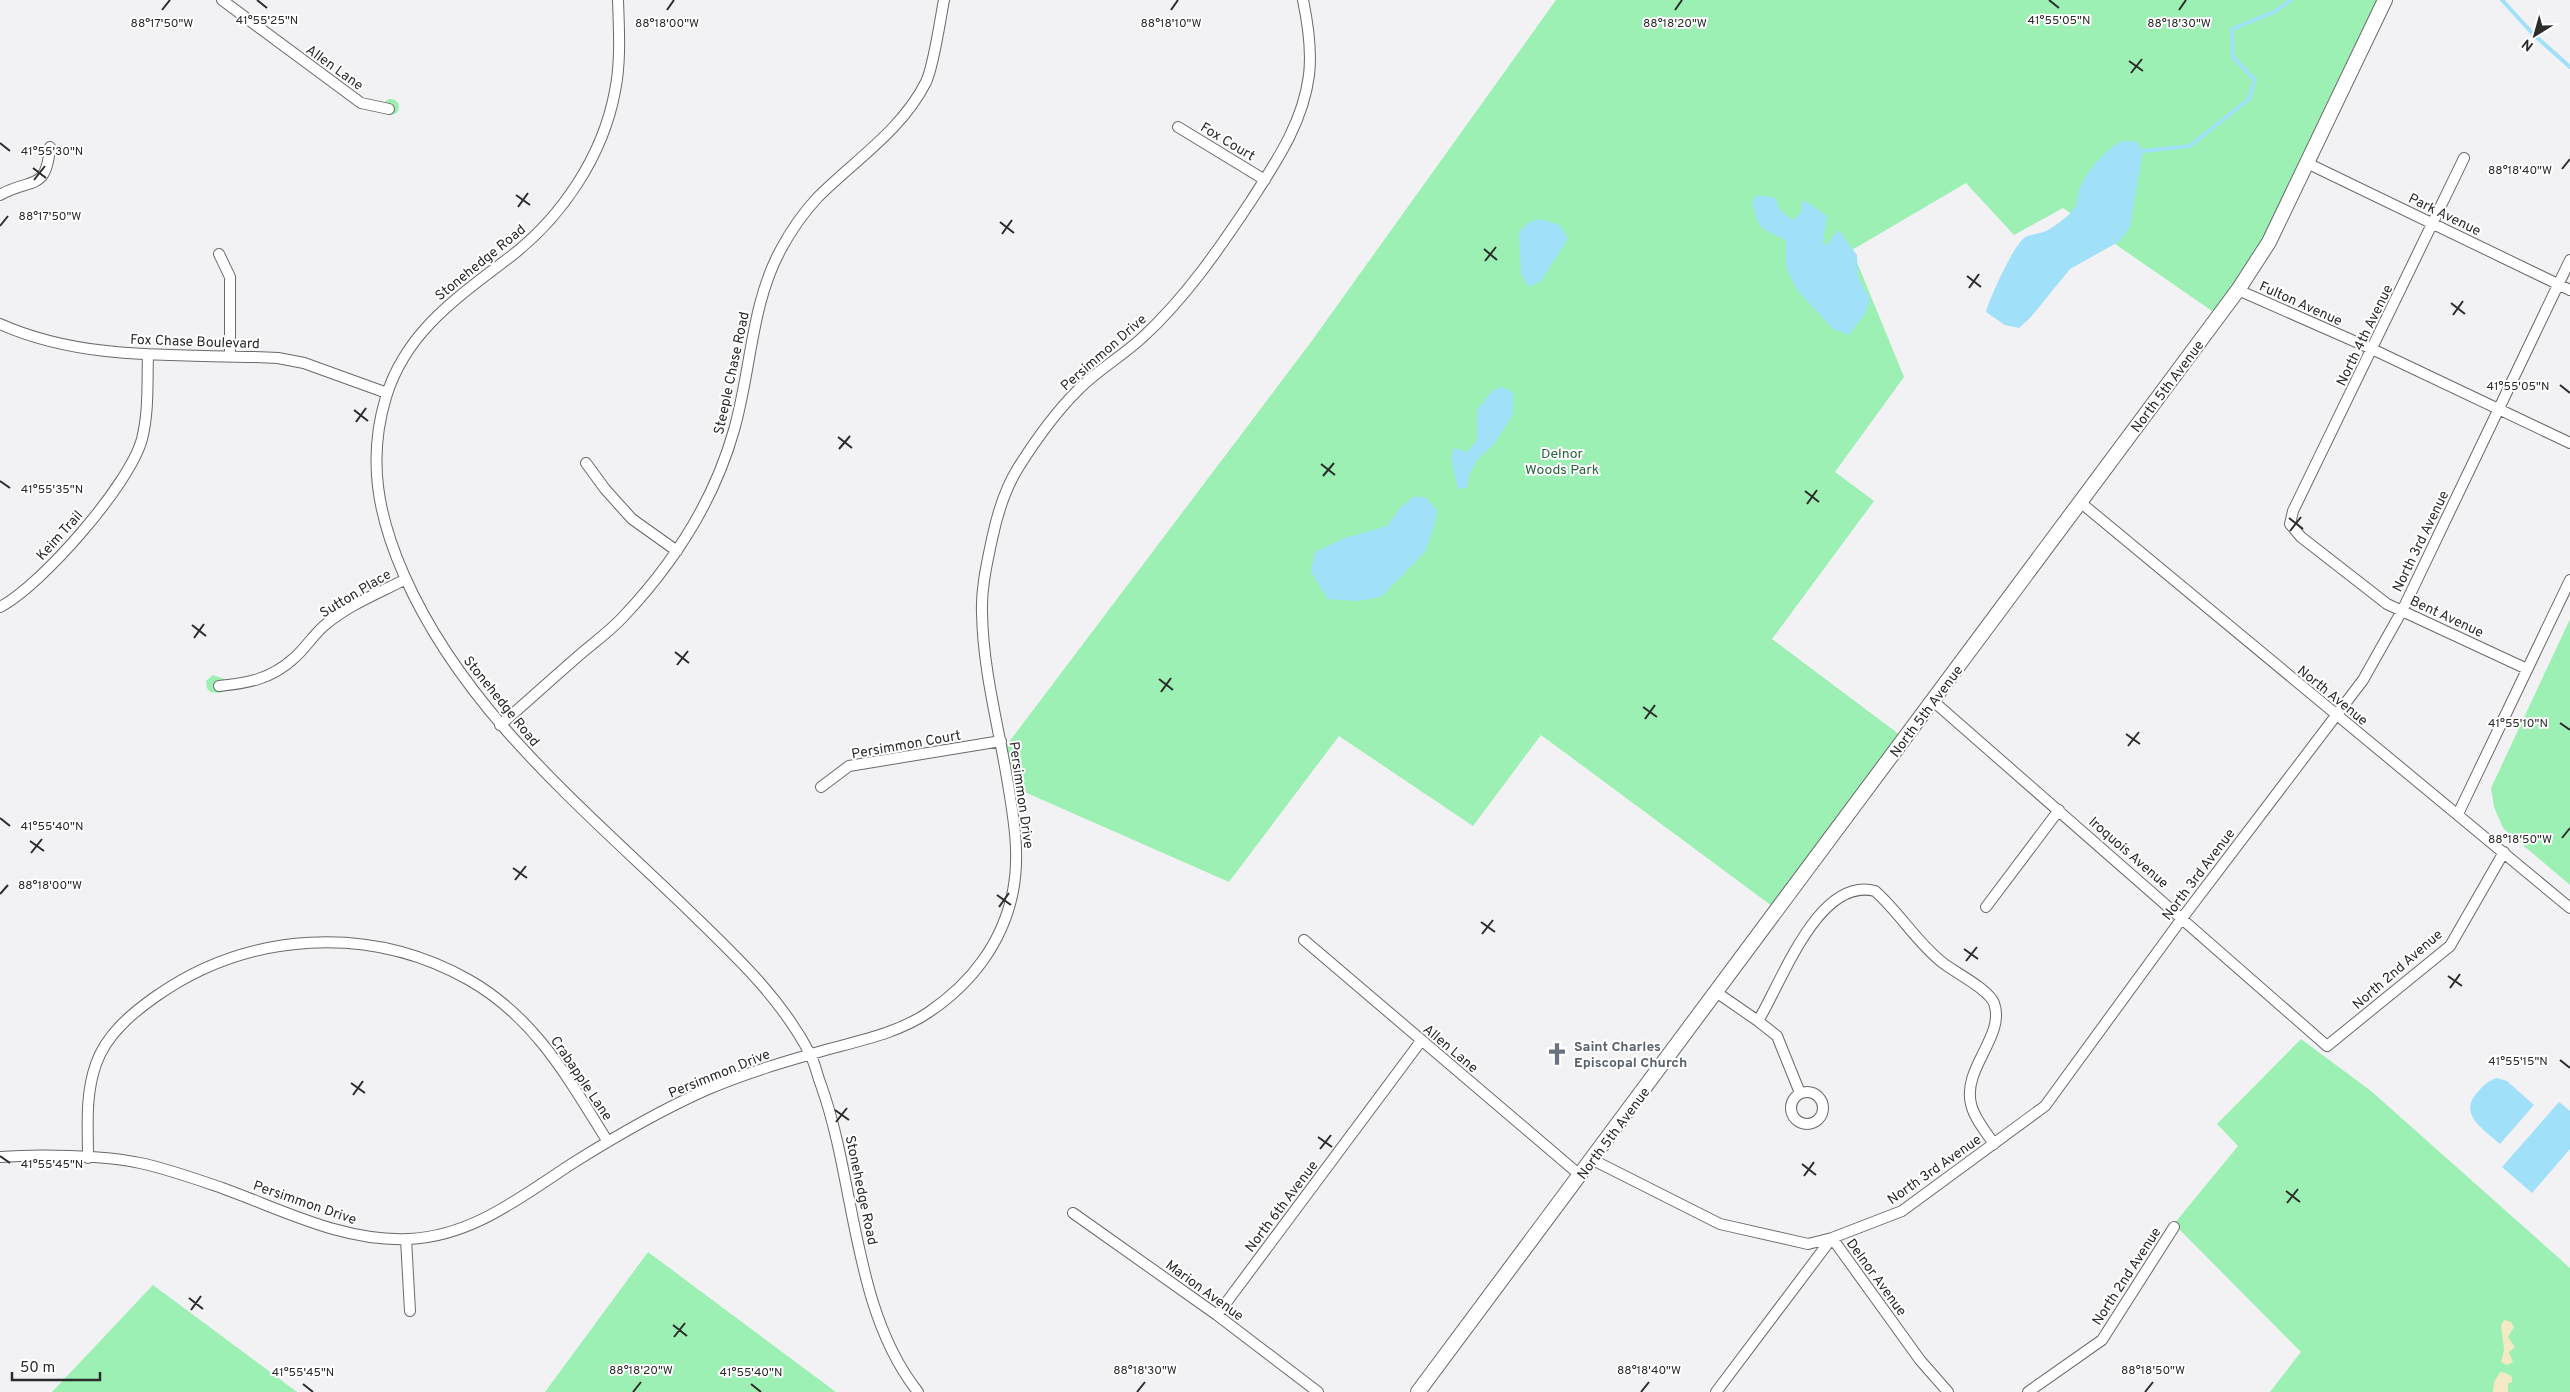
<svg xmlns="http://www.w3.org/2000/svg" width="2570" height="1392" font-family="Overpass,sans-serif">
  <rect width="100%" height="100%" fill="#f2f2f5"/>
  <!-- green -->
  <path fill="#9cf0b3" d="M1556 0H2379L2265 240 2215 313 2063 208 2014 235 1966 183 1852 250 1904 377 1835 472 1874 501 1772 639 1900 735 1772 906 1541 735 1473 826 1339 736 1229 882 1013 787 1006 746 1311 342Z
    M383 107a8 8 0 1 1 16 0a8 8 0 1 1-16 0Z
    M2570 619V885L2503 828 2494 807 2491 788Z
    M213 675 227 680 233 688 220 693 210 692 207 688 206 681Z
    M2301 1039 2371 1091 2570 1268V1392H2270L2301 1352 2174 1224 2238 1146 2217 1124Z
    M648 1252 836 1392H545Z
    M153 1285 297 1392H52Z"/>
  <!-- sand -->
  <path fill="#f3e9c4" d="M2504 1320 2511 1322 2514 1327 2508 1337 2515 1347 2509 1352 2513 1362 2507 1365 2501 1362 2504 1350 2501 1325Z
    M2500 1372 2506 1373 2512 1377V1382L2508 1384V1392H2493L2494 1382Z"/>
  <!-- water -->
  <path fill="#a0e0f8" d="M2122 141H2136L2143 151 2130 227 2120 241 2070 269 2031 317 2019 328 2005 325 1986 312C1990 297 2013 247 2024 238 2030 234 2039 234 2046 231 2055 226 2070 216 2075 207 2078 202 2077 194 2080 188 2088 170 2105 150 2122 141Z
    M1757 195 1776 198 1779 209 1792 220 1801 213 1802 201 1807 202 1827 216 1823 242 1828 245 1832 237 1839 230 1857 255 1858 277 1870 299 1865 314 1849 335 1833 329 1797 290 1786 268V240C1760 228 1759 231 1752 202Z
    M1540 219 1560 225 1568 239 1541 281 1528 287 1521 273 1519 232 1529 222Z
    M1502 387 1513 392V414L1495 443 1478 459 1470 473 1467 488 1458 489 1451 458 1454 448 1467 452 1477 440V410L1493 390Z
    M1413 497H1425L1437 510 1435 524 1425 552 1381 597 1357 601 1328 599 1311 572 1315 552 1345 538 1387 526 1400 508Z
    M2497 1078 2507 1081 2534 1105 2500 1144C2486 1131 2458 1115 2476 1094 2483 1086 2487 1081 2497 1078Z
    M2559 1102 2570 1111V1149L2532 1193 2502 1167Z"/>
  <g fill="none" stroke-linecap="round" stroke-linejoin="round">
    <!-- stream -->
    <path stroke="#a0e0f8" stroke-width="4" d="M2502 0 2533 34 2570 67
      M2143 151 2190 146 2249 99 2255 80 2233 57 2232 29 2274 12 2291 0"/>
    <defs>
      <path id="street" d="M222 0 361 103 389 109
        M618 0C619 30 621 62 615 91 603 156 562 217 510 257 459 296 406 331 386 397 367 460 378 516 404 575 463 709 577 803 681 903 728 949 779 994 810 1054 815 1063 817 1075 821 1085 856 1182 852 1309 918 1392
        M1178 127 1265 180
        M2464 158 2293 511 2290 524 2301 537 2387 604 2527 669
        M2307 163 2570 290
        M0 195C31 177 46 193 50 147
        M219 254 230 277V355
        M2238 290 2372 349 2570 443
        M0 324C87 363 185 353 278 358L304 363 387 393
        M586 463 605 489 632 519 677 551
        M2080 502 2570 908
        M0 607C42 585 130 484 142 439 149 411 147 383 148 355
        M219 686C248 683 271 679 293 659 305 649 313 635 325 625 348 605 379 593 406 579
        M1933 701 2327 1046 2450 946 2504 852
        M500 725C528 701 555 676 583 652 596 641 611 630 623 617 674 563 714 501 734 430 751 371 751 305 780 251 790 232 803 213 818 197 855 160 902 130 926 82 934 65 940 20 944 0
        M821 787 849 766 1001 741
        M2458 814 2570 580
        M1986 907 2059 810
        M1304 940 1581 1176
        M1716 992 1758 1021C1781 984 1818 876 1875 891 1900 913 1917 943 1943 963 1956 973 1988 989 1994 1003 2006 1036 1962 1068 1971 1104 1974 1118 1986 1132 1994 1144
        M1758 1021 1777 1036 1800 1093
        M1791 1108a16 16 0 1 1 32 0a16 16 0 1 1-32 0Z
        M0 1157C36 1154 104 1155 140 1163 168 1169 196 1179 222 1188 283 1210 343 1242 409 1239 473 1236 522 1196 573 1163 616 1136 659 1111 706 1090 745 1073 787 1061 829 1049 863 1040 900 1032 929 1012 972 983 1003 942 1013 891 1020 855 1014 820 1008 784 999 728 983 671 982 613 981 588 987 563 992 539 997 515 1005 489 1018 468 1035 441 1054 414 1077 391 1097 370 1123 356 1144 336 1186 297 1219 249 1251 201 1276 162 1303 123 1309 75 1312 50 1308 24 1303 0
        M88 1158C88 1126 85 1095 96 1064 106 1035 131 1014 155 997 248 931 370 924 469 980 536 1018 569 1080 608 1142
        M1593 1160 1720 1224 1808 1244 1832 1238 1920 1360 1948 1392
        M1073 1213 1217 1315 1318 1392
        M406 1239 410 1311
        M1217 1315 1421 1041
        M1716 1392 1832 1238 1902 1211 2045 1106 2183 917 2363 680 2403 609 2570 260
        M2028 1392 2102 1340 2174 1227"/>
      <path id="secondary" d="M1418 1392 2238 290 2269 242 2385 0"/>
    </defs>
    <!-- street casing -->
    <use href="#street" stroke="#6a6a6c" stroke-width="12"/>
    <!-- secondary casing -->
    <use href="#secondary" stroke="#6a6a6c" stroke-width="16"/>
    <!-- street -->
    <use href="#street" stroke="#fff" stroke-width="10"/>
    <!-- secondary -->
    <use href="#secondary" stroke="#fff" stroke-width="14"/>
  </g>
  <!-- ticks -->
  <path fill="none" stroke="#2b2b2b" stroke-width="2" d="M257 0 267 8M2049 0 2059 8M162 10 170 0M667 10 674 0M1171 10 1178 0M1675 10 1682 0M2179 10 2186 0M2129 61 2143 71M2131 73 2142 59M0 143 10 151M33 168 46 178M2562 169 2570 159M34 180 45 166M516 195 530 205M518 207 528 193M1000 222 1014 233M0 226 8 216M1002 234 1012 220M1484 249 1497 260M1485 261 1496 247M1967 276 1981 287M1969 288 1979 274M2451 303 2465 314M2453 315 2463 301M2560 385 2570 393M354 410 368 421M356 422 366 408M838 437 852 448M839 449 850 436M1321 464 1335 475M1323 476 1334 463M0 481 10 488M1805 491 1819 502M1807 504 1817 490M2289 518 2303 529M2290 531 2301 517M192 625 206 636M194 638 204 624M675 652 689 663M677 665 688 651M1159 679 1173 690M1161 692 1171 678M1643 707 1657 717M1645 719 1655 705M2560 723 2570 730M2126 734 2140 744M2128 746 2139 732M0 818 10 826M2562 838 2570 828M30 841 44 851M31 853 42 839M513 868 527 878M515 880 526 866M0 894 8 885M997 895 1011 905M999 907 1009 893M1481 922 1495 932M1482 934 1493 920M1964 949 1978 959M1966 961 1977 947M2448 976 2462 986M2450 988 2460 974M2560 1060 2570 1068M351 1083 365 1093M353 1095 363 1081M835 1110 849 1120M836 1122 847 1108M1318 1137 1332 1147M1320 1149 1331 1135M0 1156 10 1163M1802 1164 1816 1175M1804 1176 1814 1162M2286 1191 2300 1202M2287 1203 2298 1189M189 1298 203 1309M191 1310 201 1296M673 1325 687 1336M674 1337 685 1323M303 1384 313 1392M751 1384 761 1392M633 1392 641 1382M1137 1392 1145 1382M1641 1392 1649 1382M2145 1392 2153 1382"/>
  <!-- icons -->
  <defs>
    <symbol id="church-bare" viewBox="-9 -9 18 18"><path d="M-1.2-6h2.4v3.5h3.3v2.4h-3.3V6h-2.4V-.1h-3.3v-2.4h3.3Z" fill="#6b7280" stroke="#fff" stroke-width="2.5" paint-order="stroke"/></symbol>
  </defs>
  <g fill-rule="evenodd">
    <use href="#church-bare" x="1541" y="1038" width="32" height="32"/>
  </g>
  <g text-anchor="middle" stroke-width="4" stroke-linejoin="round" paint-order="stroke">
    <!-- street labels -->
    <g font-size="14" fill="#2b2b2b" stroke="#fff">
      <text transform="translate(335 67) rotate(36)" y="5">Allen Lane</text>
      <text transform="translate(1228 141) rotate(31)" y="5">Fox Court</text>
      <text transform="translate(2445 214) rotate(26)" y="5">Park Avenue</text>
      <text transform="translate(480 262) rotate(-39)" y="5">Stonehedge Road</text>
      <text transform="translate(2301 303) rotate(24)" y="5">Fulton Avenue</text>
      <text transform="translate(2364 335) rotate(-64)" y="5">North 4th Avenue</text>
      <text transform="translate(195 341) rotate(2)" y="5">Fox Chase Boulevard</text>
      <text transform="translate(1103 352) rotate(-41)" y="5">Persimmon Drive</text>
      <text transform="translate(731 373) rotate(-78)" y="5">Steeple Chase Road</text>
      <text transform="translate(2167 386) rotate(-53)" y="5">North 5th Avenue</text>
      <text transform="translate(59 535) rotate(-48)" y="5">Keim Trail</text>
      <text transform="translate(2420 541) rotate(-64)" y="5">North 3rd Avenue</text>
      <text transform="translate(355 593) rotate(-31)" y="5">Sutton Place</text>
      <text transform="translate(2447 616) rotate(25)" y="5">Bent Avenue</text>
      <text transform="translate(2333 695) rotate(39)" y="5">North Avenue</text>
      <text transform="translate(502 701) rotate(51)" y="5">Stonehedge Road</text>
      <text transform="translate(1926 711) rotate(-53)" y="5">North 5th Avenue</text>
      <text transform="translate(906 744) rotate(-10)" y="5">Persimmon Court</text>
      <text transform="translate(1022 795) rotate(82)" y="5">Persimmon Drive</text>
      <text transform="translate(2129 852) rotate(41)" y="5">Iroquois Avenue</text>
      <text transform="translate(2198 874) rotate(-53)" y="5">North 3rd Avenue</text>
      <text transform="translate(2397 969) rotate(-41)" y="5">North 2nd Avenue</text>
      <text transform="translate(1451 1048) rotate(40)" y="5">Allen Lane</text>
      <text transform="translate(719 1073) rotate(-22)" y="5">Persimmon Drive</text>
      <text transform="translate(582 1078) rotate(56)" y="5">Crabapple Lane</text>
      <text transform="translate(1613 1133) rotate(-53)" y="5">North 5th Avenue</text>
      <text transform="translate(1934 1169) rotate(-35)" y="5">North 3rd Avenue</text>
      <text transform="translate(862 1190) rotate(78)" y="5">Stonehedge Road</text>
      <text transform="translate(305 1202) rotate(19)" y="5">Persimmon Drive</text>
      <text transform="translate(1281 1206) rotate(-53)" y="5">North 6th Avenue</text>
      <text transform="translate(2126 1276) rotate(-57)" y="5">North 2nd Avenue</text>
      <text transform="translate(1877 1277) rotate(54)" y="5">Delnor Avenue</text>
      <text transform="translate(1205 1290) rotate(36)" y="5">Marion Avenue</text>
    </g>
    <!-- park labels -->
    <g font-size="14" fill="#28643c" stroke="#fff">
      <text x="1562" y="458">Delnor<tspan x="1562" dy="16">Woods Park</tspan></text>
    </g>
    <!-- worship labels -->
    <g font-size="14" font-weight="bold" fill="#5b616d" stroke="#fff" text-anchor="start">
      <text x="1574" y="1051">Saint Charles<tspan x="1574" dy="16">Episcopal Church</tspan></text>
    </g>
  </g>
  <g font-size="12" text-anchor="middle" fill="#2b2b2b" stroke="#fff" stroke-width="4" stroke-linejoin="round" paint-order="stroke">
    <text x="267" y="24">41°55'25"N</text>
    <text x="2059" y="24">41°55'05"N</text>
    <text x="162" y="27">88°17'50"W</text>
    <text x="667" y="27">88°18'00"W</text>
    <text x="1171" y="27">88°18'10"W</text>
    <text x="1675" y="27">88°18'20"W</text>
    <text x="2179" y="27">88°18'30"W</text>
    <text x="52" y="155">41°55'30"N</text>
    <text x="2520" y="174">88°18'40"W</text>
    <text x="50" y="220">88°17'50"W</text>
    <text x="2518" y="390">41°55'05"N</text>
    <text x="52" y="493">41°55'35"N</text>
    <text x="2518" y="727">41°55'10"N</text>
    <text x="52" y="830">41°55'40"N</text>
    <text x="2520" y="843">88°18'50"W</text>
    <text x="50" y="889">88°18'00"W</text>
    <text x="2518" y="1065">41°55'15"N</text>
    <text x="52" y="1168">41°55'45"N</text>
    <text x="641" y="1374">88°18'20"W</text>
    <text x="1145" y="1374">88°18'30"W</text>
    <text x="1649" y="1374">88°18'40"W</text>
    <text x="2153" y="1374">88°18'50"W</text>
    <text x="303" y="1376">41°55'45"N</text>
    <text x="751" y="1376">41°55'40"N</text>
  </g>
  <!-- north arrow -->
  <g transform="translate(2535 35) rotate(217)" stroke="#ffffff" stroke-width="4" paint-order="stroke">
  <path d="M0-4L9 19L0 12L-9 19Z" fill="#2b2b2b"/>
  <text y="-8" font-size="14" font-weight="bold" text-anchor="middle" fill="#2b2b2b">N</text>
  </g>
  <!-- scale -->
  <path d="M12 1372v8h88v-8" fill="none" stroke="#2b2b2b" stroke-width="2.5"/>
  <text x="20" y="1372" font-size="15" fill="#2b2b2b" stroke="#ffffff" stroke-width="4" paint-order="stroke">50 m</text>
</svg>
